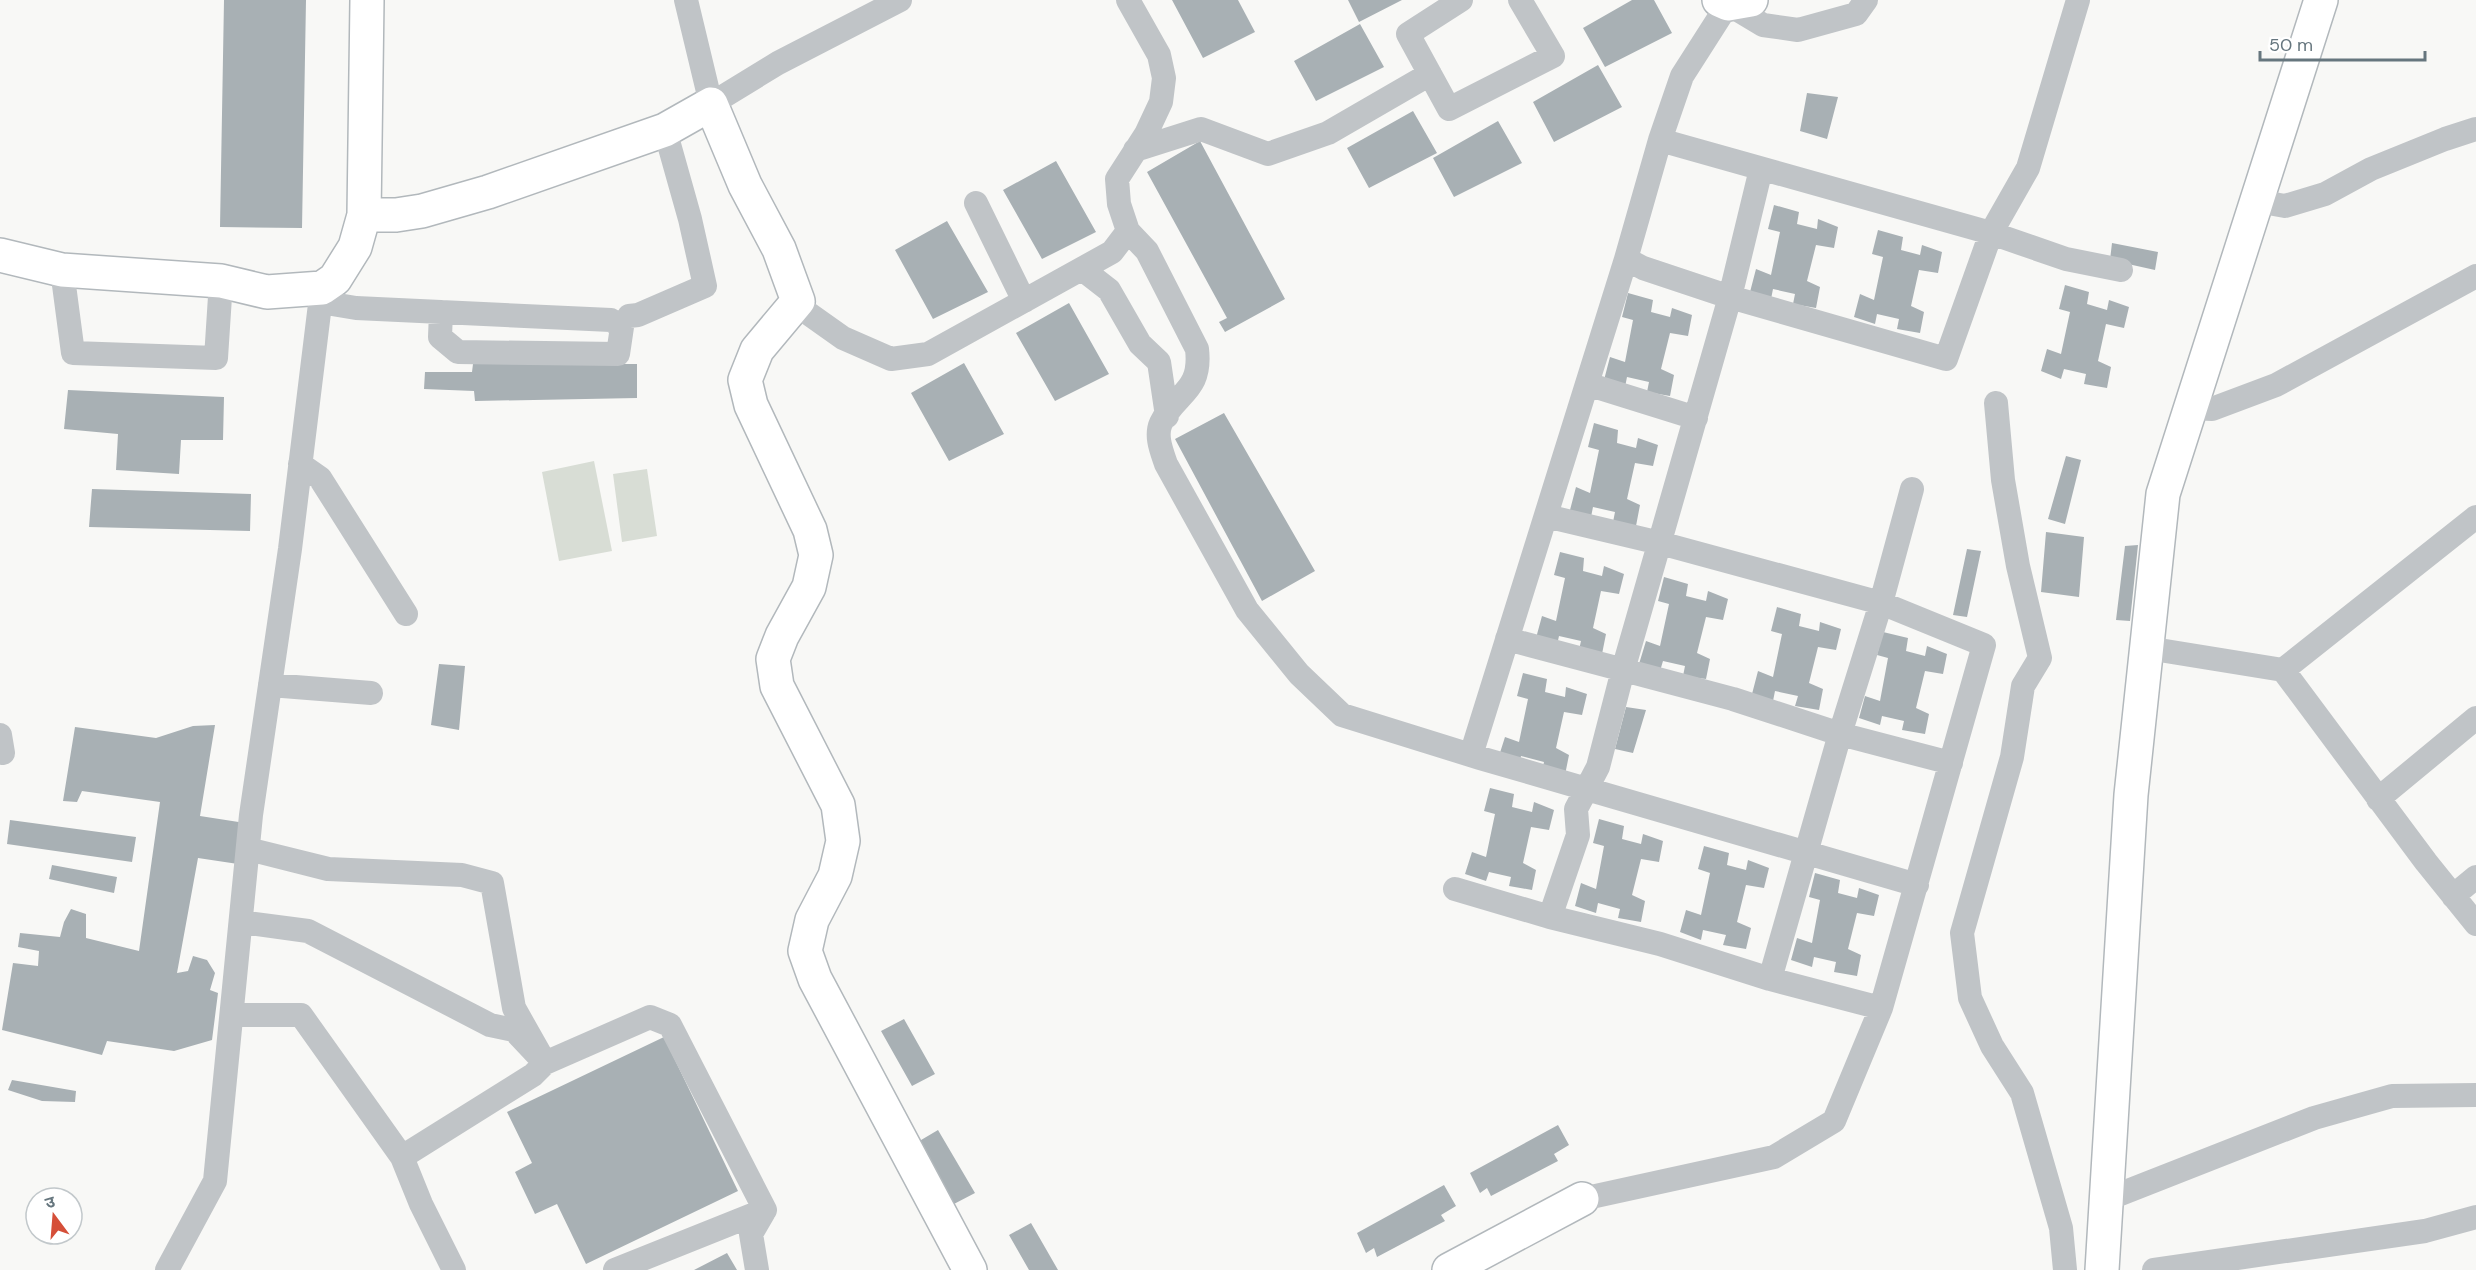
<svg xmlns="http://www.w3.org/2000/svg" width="2476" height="1270" font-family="'DM Sans','Noto Sans Devanagari',sans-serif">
  <rect width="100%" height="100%" fill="#f8f8f6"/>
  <!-- green -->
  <path fill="#d8ddd5" d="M594 461 612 551 559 561 542 472Z
    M647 469 657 536 622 542 613 474Z"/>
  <!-- building -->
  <path fill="#a8b0b4" d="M224 0H306L302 228 220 227Z
    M1172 0H1238L1255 32 1203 58Z
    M1348 0H1402L1359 22Z
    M1632 0H1654L1672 33 1605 67 1583 28Z
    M1360 24 1384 67 1316 101 1294 61Z
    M1598 65 1622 107 1554 142 1533 102Z
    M1807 93 1838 97 1827 139 1800 131Z
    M1413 111 1437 153 1369 188 1347 148Z
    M1498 121 1522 163 1454 197 1433 158Z
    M1200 141 1285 299 1225 332 1219 322 1227 318 1147 172Z
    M1056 161 1096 232 1042 259 1003 190Z
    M1774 205 1799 212 1797 224 1817 229 1818 219 1838 227 1834 248 1816 245 1807 281 1820 287 1816 308 1793 304 1795 294 1773 289 1771 299 1750 292 1756 269 1771 275 1780 232 1768 229Z
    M947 221 988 292 933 319 895 250Z
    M1878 230 1903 237 1901 250 1920 255 1922 245 1942 252 1938 273 1919 270 1911 306 1924 312 1920 333 1897 329 1899 319 1877 314 1875 324 1854 317 1860 294 1874 300 1883 257 1872 254Z
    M2112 243 2158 252 2155 270 2110 260Z
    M2065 285 2089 292 2087 304 2107 310 2109 300 2129 307 2124 328 2106 324 2098 361 2111 367 2107 388 2084 384 2086 374 2064 369 2061 379 2041 371 2047 349 2061 354 2070 312 2059 309Z
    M1628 293 1653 300 1651 312 1670 317 1672 308 1692 315 1688 336 1670 333 1661 369 1674 375 1670 396 1647 392 1649 382 1627 377 1625 387 1604 380 1610 357 1625 362 1633 320 1622 317Z
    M1069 303 1109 374 1055 401 1016 333Z
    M964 363 1004 434 949 461 911 393Z
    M473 364H637V398L475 401 474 391 424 389 425 372H472Z
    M68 390 224 397 223 440H181L179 474 116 470 118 434 64 429Z
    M1224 413 1315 571 1262 601 1175 439Z
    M1594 423 1618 430 1617 443 1636 448 1638 438 1658 445 1653 466 1635 463 1627 499 1640 505 1636 526 1613 522 1615 512 1593 507 1591 517 1570 510 1576 487 1590 493 1599 450 1588 447Z
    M2066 456 2081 460 2065 524 2048 519Z
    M92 489 251 494 250 531 89 527Z
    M2046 532 2084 537 2079 597 2041 592Z
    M2138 545 2130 621 2116 620 2125 546Z
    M1967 549 1981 551 1967 617 1953 615Z
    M1560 552 1584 558 1583 571 1602 576 1604 566 1624 574 1619 594 1601 591 1593 628 1606 634 1602 654 1579 650 1581 641 1559 636 1557 645 1536 638 1542 616 1556 621 1565 578 1554 575Z
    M1664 577 1688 584 1686 596 1706 601 1708 591 1728 599 1723 620 1706 617 1697 653 1710 659 1706 679 1683 676 1685 666 1663 661 1660 671 1639 664 1646 641 1660 646 1669 604 1658 601Z
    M1777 607 1801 614 1799 626 1819 631 1820 622 1841 629 1836 650 1818 647 1809 683 1823 689 1819 710 1795 706 1798 696 1775 691 1773 701 1752 694 1758 671 1773 677 1782 634 1771 631Z
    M1883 632 1908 638 1906 651 1925 656 1927 646 1947 654 1943 674 1925 671 1916 708 1929 714 1925 734 1902 730 1904 721 1882 716 1880 725 1859 718 1865 696 1880 701 1888 658 1877 655Z
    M439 664 465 666 459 730 431 725Z
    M1523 673 1547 679 1545 692 1565 697 1566 687 1587 694 1582 715 1564 712 1556 748 1569 755 1565 775 1542 771 1544 762 1521 756 1519 766 1498 759 1505 737 1519 742 1528 699 1517 696Z
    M1626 707 1646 710 1633 753 1615 749Z
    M215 725 200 816 245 823 238 864 198 858 177 973 188 971 193 956 207 960 215 973 210 990 218 993 212 1040 174 1051 107 1041 102 1055 2 1030 13 963 38 966 39 951 18 947 20 933 60 937 64 922 71 909 86 914V938L139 951 160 802 82 791 77 802 63 801 75 727 156 738 193 726Z
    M1490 788 1514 794 1512 807 1532 812 1534 802 1554 810 1549 830 1531 827 1523 863 1536 870 1532 890 1509 886 1511 877 1489 872 1486 881 1465 874 1472 852 1486 857 1495 814 1484 811Z
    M1599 819 1624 826 1622 839 1641 844 1643 834 1663 841 1659 862 1641 859 1632 895 1645 901 1641 922 1618 918 1620 909 1598 903 1596 913 1575 906 1581 883 1596 889 1604 846 1593 843Z
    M10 820 136 837 132 862 7 844Z
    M1704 846 1729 853 1727 865 1746 870 1748 860 1769 868 1764 888 1746 885 1737 922 1751 928 1746 949 1723 945 1726 935 1703 930 1701 940 1680 932 1686 910 1701 915 1710 873 1698 869Z
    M52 865 117 877 114 893 49 879Z
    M1815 873 1840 880 1838 893 1857 898 1859 888 1879 895 1874 916 1857 913 1848 949 1861 955 1857 976 1834 972 1836 962 1814 957 1812 967 1791 960 1797 938 1812 943 1820 900 1809 897Z
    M904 1019 935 1074 912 1086 881 1031Z
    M664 1037 738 1191 586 1264 557 1204 535 1214 515 1172 532 1163 507 1112Z
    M12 1080 76 1091 75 1102 42 1101 8 1090Z
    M1558 1125 1569 1145 1554 1154 1558 1161 1491 1196 1487 1188 1480 1193 1470 1173Z
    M938 1130 975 1193 952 1205 916 1143Z
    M1444 1185 1456 1206 1441 1215 1445 1221 1377 1257 1374 1248 1366 1253 1357 1233Z
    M1031 1223 1058 1270H1029L1009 1235Z
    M727 1253 737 1270H694Z"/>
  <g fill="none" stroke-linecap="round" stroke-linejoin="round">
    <defs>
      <path id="secondary" d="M1719 0 1728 4 1751 0
        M364 215H396L422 211 488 192 665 130 711 104 745 185 779 249 798 301 757 350 745 380 751 405 810 530 816 555 809 587 782 636 773 659 777 686 838 805 843 841 835 876 812 920 805 951 815 979 970 1270
        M0 255 62 270 221 281 267 292 322 288 335 279 355 247 364 215 367 0
        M1449 1270 1582 1199
        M2102 1270 2131 795 2163 494 2321 0"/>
    </defs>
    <!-- secondary casing -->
    <use href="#secondary" stroke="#b2b8bc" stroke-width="36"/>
    <!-- street -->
    <path stroke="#c0c4c7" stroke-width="24" d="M686 0 711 104 778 63 900 0
      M1461 0 1408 34 1449 109 1553 56 1520 0
      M1866 0 1856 14 1798 30 1763 25 1728 4 1682 76 1660 140 1626 259 1643 268 1730 297 1946 359 1991 233 2028 168 2078 0
      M1660 140 1991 233 2066 259 2121 270
      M1135 150 1201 129 1268 154 1328 133 1430 74
      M2257 201 2285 206 2325 194 2371 169 2445 139 2476 129
      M976 203 1024 301
      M1128 231 1147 251 1197 349C1202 392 1176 392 1161 423 1155 436 1162 452 1166 464L1247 610 1299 674 1342 715 1480 758 1917 885
      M1082 269 1109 290 1140 344 1159 362 1167 416
      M62 270 73 353 216 358 221 281
      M320 302 356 308 611 320 622 327 618 354 458 352 440 337 441 312
      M795 304 843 338 891 359 928 354 1112 252 1128 231 1119 204 1117 179 1146 134 1161 102 1164 78 1159 55 1128 0
      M629 316 638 315 705 286 690 219 665 130
      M1587 384 1696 418
      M1996 403 2003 480 2018 566 2040 658 2023 686 2012 757 1962 933 1970 998 1992 1046 2022 1093 2061 1228 2065 1270
      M2190 408 2212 409 2276 385 2476 276
      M300 464 320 478 406 614
      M1546 516 1660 543 1881 603 1984 645 1881 1008
      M2476 517 2283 670 2426 862 2476 924
      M1507 639 1733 699 1840 734 1951 763
      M2147 648 2283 670
      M270 685 371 693
      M0 735 3 753
      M1471 755 1626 259
      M2378 799 2476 718
      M248 849 328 869 462 875 492 883 514 1008 545 1063 650 1017 670 1025 765 1210 751 1234 757 1270
      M1455 889 1550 917 1578 835 1576 809 1598 767 1623 670 1730 297 1761 169
      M2453 896 2476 877
      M1550 917 1660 944 1770 979 1881 1008 1834 1121 1774 1157 1582 1199
      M241 922 308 931 490 1025 514 1030 545 1063 533 1075 402 1157
      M1770 979 1840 734 1881 603 1912 489
      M232 1015H301L402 1157 421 1204 454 1270
      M2105 1200 2314 1118 2392 1096 2476 1095
      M167 1270 215 1181 251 815 290 549 322 288
      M615 1270 765 1210
      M2154 1270 2425 1231 2476 1217"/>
    <!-- secondary -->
    <use href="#secondary" stroke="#fff" stroke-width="33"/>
  </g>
  <!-- north arrow -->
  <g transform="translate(54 1216) rotate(344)"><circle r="28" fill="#ffffff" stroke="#c2c8cb" stroke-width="1.5"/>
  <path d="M0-4.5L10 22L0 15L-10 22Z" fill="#d54f39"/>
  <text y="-9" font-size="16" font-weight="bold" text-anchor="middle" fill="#66767e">उ</text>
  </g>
  <!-- scale -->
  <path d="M2260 51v9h165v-9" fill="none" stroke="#66767e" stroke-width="3"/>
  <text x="2269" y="51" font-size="18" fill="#66767e" stroke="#ffffff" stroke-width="4.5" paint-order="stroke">50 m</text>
</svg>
